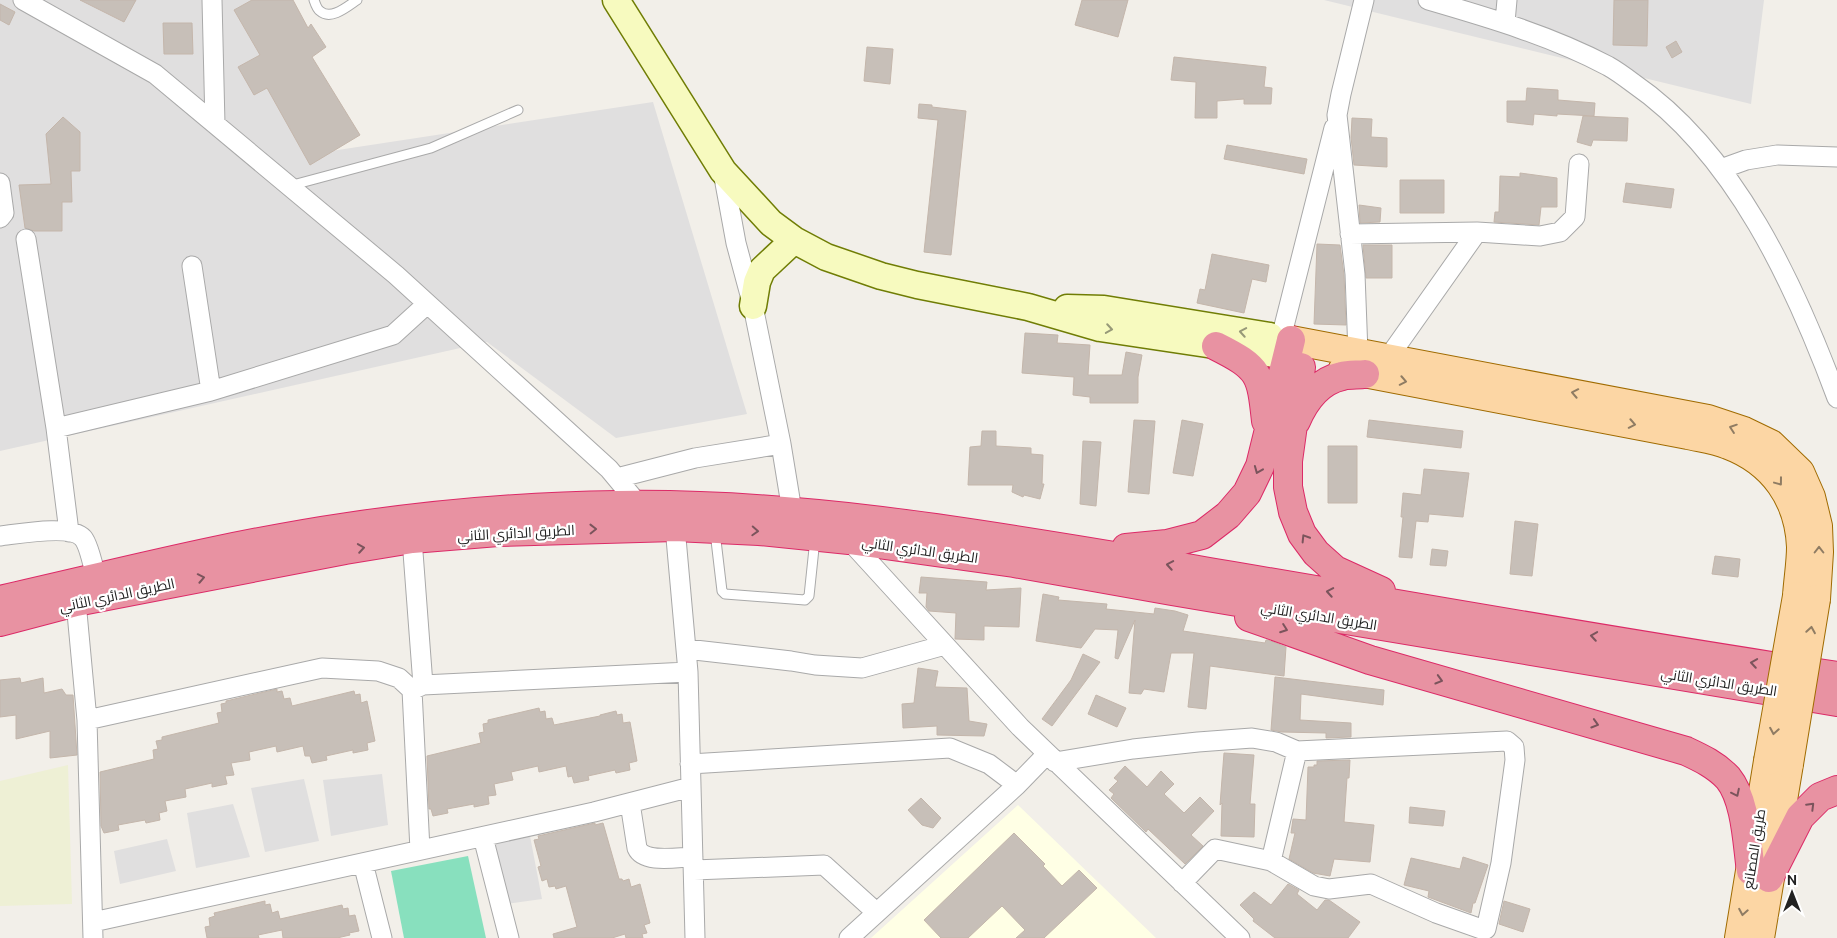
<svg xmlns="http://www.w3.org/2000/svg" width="1837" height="938" font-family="Ubuntu,Cairo,sans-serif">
  <rect width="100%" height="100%" fill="#f2efe9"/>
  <!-- residential -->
  <path fill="#e0dfdf" d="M0 0H254L305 155 653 102 747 414 616 438 487 342 0 451Z
    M1324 0H1764L1751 104Z
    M382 774 388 825 331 836 323 780Z
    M304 779 319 841 265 852 251 788Z
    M233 804 250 857 196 868 187 813Z
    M530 836 542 899 506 904 495 841Z
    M167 839 176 871 120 884 114 851Z"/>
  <!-- education -->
  <path fill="#ffffe5" d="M1018 805 1156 938H871Z"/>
  <!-- farmland -->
  <path fill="#eef0d5" d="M68 765 72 904 0 906V781Z"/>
  <!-- pitch -->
  <path fill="#88e0be" d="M468 856 486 938H404L391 871Z"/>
  <!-- building -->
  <path fill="#c7bfb8" stroke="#c4b6ab" d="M80 0H136L124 22Z
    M252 0H293L308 28 311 24 326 47 312 57 360 135 310 165 267 88 254 95 238 67 260 55 234 10Z
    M1082 0H1128L1118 37 1075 25Z
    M1614 0H1648L1647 46 1613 45Z
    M0 4 15 12 9 25 0 20Z
    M163 23H192L193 54H164Z
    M1676 41 1682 52 1672 58 1666 47Z
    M867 47 893 49 890 84 864 81Z
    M1174 57 1266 67 1264 87 1272 88 1271 104H1244V99L1217 101V118H1195L1196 82 1171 80Z
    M1527 88 1558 90V100L1595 103 1594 116 1557 114V116L1534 114 1533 125 1507 122V101H1526Z
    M919 104 932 105V107L966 111 951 255 924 252 938 120 918 118Z
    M1583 116 1628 118 1627 141 1593 140 1591 146 1577 142Z
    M63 117 80 132V171H71L72 202H62V231H34L25 228 19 185 51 184 46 134Z
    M1352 118 1372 119 1371 137 1387 138V167L1354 165 1351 137Z
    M1227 145 1307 159 1304 174 1224 159Z
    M1520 173 1557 178V207H1541L1539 225 1494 222 1495 212H1499L1500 176 1520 177Z
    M1400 180H1444V213H1400Z
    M1626 183 1674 189 1671 208 1623 202Z
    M1359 205 1381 208 1380 222 1360 223Z
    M1317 244 1340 245 1344 275 1346 325 1314 324Z
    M1363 245H1392V278H1366Z
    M1212 254 1269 265 1266 282 1252 279 1244 313 1197 303 1200 289 1205 290Z
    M1025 333 1058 335 1057 343 1090 345 1088 375H1122L1126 352 1142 355 1138 377V403H1090V397L1073 395 1074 377 1022 373Z
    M1134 420 1155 421 1149 494 1128 492Z
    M1182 420 1203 424 1193 476 1173 473Z
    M1369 420 1463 431 1461 448 1367 437Z
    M982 431H996V446L1031 448V454L1043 455 1042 484H1044L1040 499 1024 495 1023 497 1012 492 1013 485H968L970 447 981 446Z
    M1083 441 1101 442 1096 506 1080 504Z
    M1328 446H1357V503H1328Z
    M1424 469 1469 473 1463 517 1429 514 1428 522 1416 521 1412 558 1399 557 1403 517H1401L1403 493 1421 495Z
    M1515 521 1538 524 1532 576 1510 574Z
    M1432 549 1448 551 1446 566 1430 565Z
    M1715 556 1740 559 1738 577 1712 574Z
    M921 577 987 582 986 590 1021 588 1019 627 984 626V640L955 639 956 613 929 611 926 607 927 593H919Z
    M1043 594 1059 597 1058 600 1107 604 1106 609 1154 614 1155 608 1175 611 1188 615 1183 631 1265 643 1266 640H1268L1286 647 1284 676 1210 666 1206 709 1188 707 1194 653H1171L1164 692 1144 689 1141 694 1129 693 1135 620 1118 659 1115 658 1118 630 1095 629 1081 648 1036 641Z
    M1083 654 1100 662 1052 726 1042 719 1071 680Z
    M918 668 938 671 935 687 967 688 969 721 987 724 984 736 937 735V726L903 728 902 704 914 703Z
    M1275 677 1384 690 1383 705 1301 694 1300 720 1351 723V737L1326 738V733L1282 732 1271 730Z
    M20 678 21 683 43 678 44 693 62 689 66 695H73L77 755 50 758V731L16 739V715L0 717V680Z
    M277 689V692L282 691 284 699 290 698 292 706 354 691 355 695 360 694 361 703 367 701 375 741 367 743 368 750 353 753V750L326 756 327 760 312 763 310 756H305L303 746 277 752 276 746 249 752 250 760 231 763 234 775 225 776 227 784 212 787V783L185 789 186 797 165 801 167 811 159 813 160 820 146 823 145 820 118 825 119 830 104 833 101 826 100 772 154 759 153 750 158 749 156 741 162 740V737L219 723 217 713 222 712 221 704 226 703V701Z
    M1096 695 1126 708 1117 727 1088 714Z
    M539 708 540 712 545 711 546 719 552 718 554 725 600 716V715L616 711 617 715 622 714 623 723 630 722 637 761 629 763 630 770 616 773 615 770 588 776 589 780 574 783 572 776 568 777 566 766 539 772 538 766 511 772 513 780 494 784 496 795 488 796 489 804 474 807V804L447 809 448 813 433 816 431 809H429L427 756 481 743 479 733 484 732 483 724 488 723V720Z
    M1224 753 1254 755 1250 804H1255L1254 837 1221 836 1222 803 1220 805Z
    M1350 760 1349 778H1347L1344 822 1374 825 1370 862 1334 859 1330 876 1313 873 1289 859 1295 833H1291L1293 819 1306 820 1308 767H1314V765H1317V761Z
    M1125 766 1147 787 1161 771 1174 784 1164 794 1184 813 1200 797 1214 811 1191 835 1203 846 1185 864 1148 829 1146 832 1111 798 1114 794 1109 790 1118 781 1114 778Z
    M921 798 941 818 933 828 922 825 908 810Z
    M1410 807 1445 811 1443 826 1409 823Z
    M595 823V825L603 823 619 879H622L623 881 629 879 631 887 640 884 650 923 644 925 647 933 642 934 643 938H626L625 934 612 938H554L553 934 577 927 566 886 556 889 555 886 549 887 547 879 542 881 538 867 541 866 534 840 539 839 538 836Z
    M1014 833 1045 864 1043 866 1062 886 1079 870 1097 888 1044 938H1016L1025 930 1002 906 968 938H941L924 920Z
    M1463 857 1488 865 1475 903H1473L1471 913 1428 897 1429 891 1404 885 1411 858 1460 869Z
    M1288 884 1299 890 1297 894 1317 910 1325 900H1329L1360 922 1348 938H1275L1253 921 1254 919 1240 905 1254 892 1271 905Z
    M265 901V905L270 904 272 913 278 911 280 919 342 905 343 909 348 908 349 916 355 915 359 931 349 933 350 935 337 938H283L282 930 258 935 259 938H207L205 927 210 926 209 918 215 916 214 913Z
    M1504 901 1530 909 1523 932 1499 924Z"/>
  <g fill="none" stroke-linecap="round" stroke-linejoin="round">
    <defs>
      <path id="lane" d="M314 0C315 3 317 9 320 11 331 21 348 6 357 0
        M289 186 431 148 518 110
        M715 532 722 591 725 594 805 600 809 596 815 539"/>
      <path id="street" d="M23 0 155 74 396 275 609 469 639 505
        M212 0 215 124
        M1428 0C1490 18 1551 36 1608 66 1617 71 1625 77 1633 83 1735 153 1795 285 1837 398
        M1505 22 1507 0
        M1721 169 1746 160 1777 155 1837 157
        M723 172 736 243 753 306 781 444 792 511
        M0 183 4 213 0 218
        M1350 234 1477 232 1540 236 1560 232 1575 217 1579 164
        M26 239 56 428 69 532
        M1281 338 1334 128
        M1358 353 1355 274 1337 115 1341 94 1364 0
        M1388 358 1477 232
        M211 391 393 335 427 304
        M56 428 211 391 192 266
        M617 478 695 458 781 444
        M675 527 688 672 695 938
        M0 536C18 534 71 524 83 538 89 545 94 569 96 578
        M412 539 423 685
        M849 540 1020 727 1240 938
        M76 602 87 720 93 938
        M686 649 791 661 815 665 862 668 945 645
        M412 690 423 685 688 672
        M87 720 322 668 378 671 399 678 412 690 420 850
        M1055 762 1133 749 1198 742 1252 738 1276 742 1297 751 1507 741 1514 747 1515 760 1501 863 1486 929 1484 930 1436 913 1371 884 1329 889 1314 886 1271 861
        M690 764 950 748 989 764 1017 785
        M630 803 637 848C644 864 678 857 693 857
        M483 837 509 938
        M363 863 382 938
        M694 870 824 865 876 912
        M1182 883 1215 849 1271 861 1297 751
        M93 922 594 812 691 787
        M849 938 1017 785 1047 754"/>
      <path id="secondary" d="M616 0 723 171 771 223 794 240 826 257 881 276 917 285 1028 307 1100 328 1288 356
        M753 306 757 282 762 270 794 240
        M1067 308 1104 309 1270 336"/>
      <path id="primary" d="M1291 340 1708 419 1744 431 1771 444 1800 472 1811 497 1818 526 1819 552 1816 599
        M1343 369 1688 435C1701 438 1716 440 1728 445 1773 462 1799 499 1801 547 1801 563 1798 580 1797 596
        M1739 938 1768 761
        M1760 938 1789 764"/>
      <path id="highway" d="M1216 346C1260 368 1261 374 1266 421
        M1301 367 1288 461V487L1293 512 1302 534 1316 553 1335 570 1381 591
        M1296 421C1305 400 1319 381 1342 376 1349 374 1358 375 1365 374
        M1126 548 1167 544 1202 535 1228 515 1247 493 1260 466 1291 340
        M0 600C115 574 230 544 347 527 435 514 529 506 617 505 805 502 989 535 1174 566 1395 603 1615 643 1837 676
        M1249 617 1370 660 1686 751C1701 758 1716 765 1728 778 1746 800 1747 843 1751 871
        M0 622 76 602 345 550 412 539 498 532 675 527 759 531 849 540 1014 563 1172 591 1837 702
        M1769 878 1800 817 1820 797 1837 790"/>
    </defs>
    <!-- lane casing -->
    <use href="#lane" stroke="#a9a9a9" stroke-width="11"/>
    <!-- street casing -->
    <use href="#street" stroke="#a9a9a9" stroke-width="21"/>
    <!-- secondary casing -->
    <use href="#secondary" stroke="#707d05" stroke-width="29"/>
    <!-- primary casing -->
    <use href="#primary" stroke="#a06b00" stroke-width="30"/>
    <!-- highway casing -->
    <use href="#highway" stroke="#dc2a67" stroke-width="30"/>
    <!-- lane -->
    <use href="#lane" stroke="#fff" stroke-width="9"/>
    <!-- street -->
    <use href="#street" stroke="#fff" stroke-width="19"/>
    <!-- secondary -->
    <use href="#secondary" stroke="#f7fabf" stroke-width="26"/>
    <!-- primary -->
    <use href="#primary" stroke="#fcd6a4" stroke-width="28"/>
    <!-- highway -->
    <use href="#highway" stroke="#e892a2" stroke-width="28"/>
    <defs>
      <path id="primary-bridge" d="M1768 761 1797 596
        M1789 764 1816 599"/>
    </defs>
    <!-- primary-bridge casing -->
    <use href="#primary-bridge" stroke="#a06b00" stroke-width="30" stroke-linecap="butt"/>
    <!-- primary-bridge -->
    <use href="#primary-bridge" stroke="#fcd6a4" stroke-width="28"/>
  </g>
  <!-- one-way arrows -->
  <defs><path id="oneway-chevron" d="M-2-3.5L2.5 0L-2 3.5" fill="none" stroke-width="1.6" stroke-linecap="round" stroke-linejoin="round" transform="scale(1.25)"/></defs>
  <g stroke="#979978">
    <use href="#oneway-chevron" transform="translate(1109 329) rotate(9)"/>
    <use href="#oneway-chevron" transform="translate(1243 332) rotate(-170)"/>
  </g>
  <g stroke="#8f7c63">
    <use href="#oneway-chevron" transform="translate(1403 381) rotate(11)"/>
    <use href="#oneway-chevron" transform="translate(1575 393) rotate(-169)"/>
    <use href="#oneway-chevron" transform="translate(1632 424) rotate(11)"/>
    <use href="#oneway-chevron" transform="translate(1733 428) rotate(-161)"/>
    <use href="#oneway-chevron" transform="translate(1779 482) rotate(53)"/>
    <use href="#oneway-chevron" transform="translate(1819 550) rotate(-90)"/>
    <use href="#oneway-chevron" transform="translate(1811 630) rotate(-81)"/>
    <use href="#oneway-chevron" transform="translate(1774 731) rotate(100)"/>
    <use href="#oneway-chevron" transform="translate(1743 912) rotate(100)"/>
  </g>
  <g stroke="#7b545c">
    <use href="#oneway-chevron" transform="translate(1258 470) rotate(112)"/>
    <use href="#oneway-chevron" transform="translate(593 529) rotate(-1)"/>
    <use href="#oneway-chevron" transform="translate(755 531) rotate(3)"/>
    <use href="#oneway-chevron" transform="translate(1305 538) rotate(-122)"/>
    <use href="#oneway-chevron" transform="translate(361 548) rotate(-9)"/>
    <use href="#oneway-chevron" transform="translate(1170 565) rotate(-170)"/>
    <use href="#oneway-chevron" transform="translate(201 578) rotate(-11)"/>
    <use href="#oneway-chevron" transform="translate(1330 592) rotate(-170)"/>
    <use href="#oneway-chevron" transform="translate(1284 629) rotate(20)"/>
    <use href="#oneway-chevron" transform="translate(1594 636) rotate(-171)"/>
    <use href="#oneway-chevron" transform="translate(1754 663) rotate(-171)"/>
    <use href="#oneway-chevron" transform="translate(1439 680) rotate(16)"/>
    <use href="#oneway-chevron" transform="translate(1595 724) rotate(17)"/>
    <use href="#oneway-chevron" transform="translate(1736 793) rotate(64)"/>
    <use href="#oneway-chevron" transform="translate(1811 806) rotate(-45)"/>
  </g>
  <g text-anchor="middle" stroke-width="4.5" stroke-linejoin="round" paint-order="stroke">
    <!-- street labels -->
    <g font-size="14" fill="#222" stroke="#fff">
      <text transform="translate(516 533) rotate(-3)" y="5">الطريق الدائري الثاني</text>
      <text transform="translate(920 550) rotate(8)" y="5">الطريق الدائري الثاني</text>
      <text transform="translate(117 595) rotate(-12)" y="5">الطريق الدائري الثاني</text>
      <text transform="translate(1319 616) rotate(9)" y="5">الطريق الدائري الثاني</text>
      <text transform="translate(1719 682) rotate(9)" y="5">الطريق الدائري الثاني</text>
      <text transform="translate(1754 849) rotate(-81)" y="5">طريق المصانع</text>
    </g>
  </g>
  <!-- north arrow -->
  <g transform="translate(1792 893)" stroke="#ffffff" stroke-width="4" paint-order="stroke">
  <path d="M0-4L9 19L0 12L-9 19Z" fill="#222222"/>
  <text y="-8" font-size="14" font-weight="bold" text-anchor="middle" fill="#222222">N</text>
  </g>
</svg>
